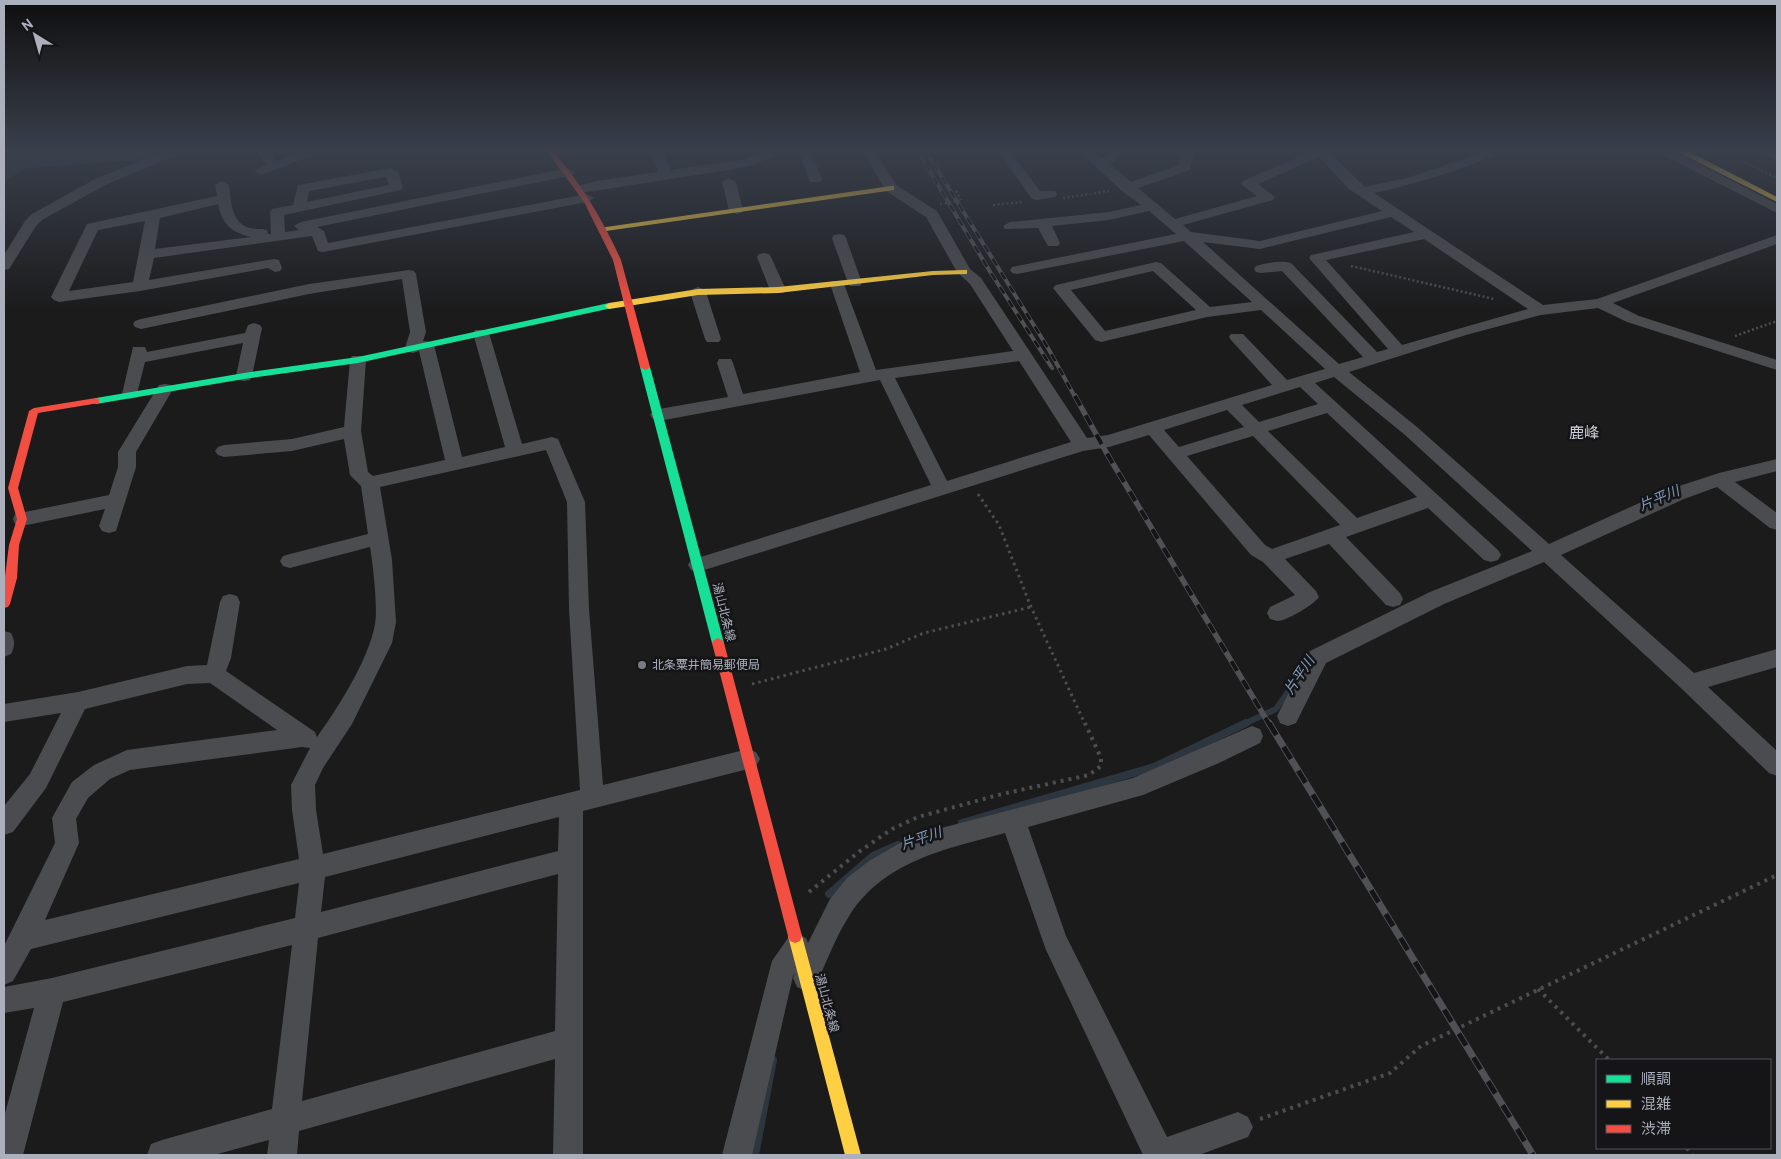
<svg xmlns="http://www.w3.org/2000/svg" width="1781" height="1159" font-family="Overpass,'Noto Sans JP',sans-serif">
  <rect width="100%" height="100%" fill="#1b1b1c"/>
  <!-- water -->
  <path fill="#2d353f" d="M4 150H166L137 161 135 160 23 169C17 175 10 176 4 182Z"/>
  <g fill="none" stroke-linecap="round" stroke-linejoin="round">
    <!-- stream-far1 -->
    <path stroke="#2d353f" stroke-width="6" d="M1244 724 1276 709 1297 679"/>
    <!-- stream -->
    <path stroke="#2d353f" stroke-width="8" d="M962 823 1154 767 1246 723
      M829 894 873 856 898 845
      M755 1155 773 1060"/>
    <!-- path-far2 -->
    <path stroke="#4c4d51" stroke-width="2.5" stroke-dasharray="2 2.5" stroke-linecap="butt" d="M1721 150 1777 178
      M956 191 961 200
      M1063 198 1109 191
      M993 205 1022 202
      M1351 266 1494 299
      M1735 336 1777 321"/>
    <!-- path-far1 -->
    <path stroke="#4c4d51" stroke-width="3" stroke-dasharray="2.5 4" stroke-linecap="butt" d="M978 494 999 525 1031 607 1085 724
      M752 684 886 649 924 633 1031 607"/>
    <!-- path -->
    <path stroke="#4c4d51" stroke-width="4" stroke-dasharray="3 5" stroke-linecap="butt" d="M809 892 860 851 892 829 918 817 1002 794 1089 775 1101 766V758L1085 723
      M1538 989 1609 1060
      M1260 1119 1390 1073 1421 1046 1777 875
      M1687 1148 1692 1155"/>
    <!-- street -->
    <path fill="#4b4c4f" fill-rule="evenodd" d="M167 150H183L181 153 105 185 42 220 36 226 9 269 4 270V255L25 221 32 214 95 179Z
      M257 150H269L276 161 305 150H321L319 153 261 175 254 171 266 165Z
      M650 150H662L671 170 744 159 769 150H785L783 153 752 165 728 170 581 193 574 189 576 186 597 181 658 172Z
      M798 150H810L822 179 820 182H810Z
      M862 150H874L896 185 937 211 970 269 981 278 1087 438 1108 435 1272 385 1231 340 1229 337 1231 334H1243L1287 380 1325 369 1261 310 1207 317 1101 342 1095 340 1053 288 1056 285 1156 262 1161 263 1210 307 1252 302 1184 241 1017 274 1012 273 1010 270 1012 267 1017 266 1176 234 1149 211 1109 220 1052 226 1060 243 1058 246H1048L1038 228 1005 229 1003 226 1010 222 1109 212 1141 205 1122 191 1078 150H1091L1102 158 1114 150H1127L1110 165 1131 182 1179 165 1181 155 1173 154V150H1193L1194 153 1190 170 1138 188 1175 219 1257 196 1241 184 1243 181 1314 150H1327L1365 187 1407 178 1461 160 1486 150H1502L1500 153C1459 171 1418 183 1374 193L1543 305 1597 299 1777 235V244L1613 303 1639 316 1777 360V370L1627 322 1598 308 1541 315 1466 335 1349 372 1417 427 1549 544 1670 489 1719 473 1777 459V471L1735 482 1777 513V530L1770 528 1717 487 1684 499 1561 555 1694 673 1777 649V667L1708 687 1777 751V776L1769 773 1682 689 1544 562 1444 604 1326 663 1296 723 1288 726 1280 723 1277 716 1310 651 1430 592 1532 551 1405 435 1334 377 1315 383 1498 550 1501 555 1498 560 1491 562 1484 560 1428 508 1346 537 1400 593 1403 599 1400 605 1393 607 1386 605 1329 544 1285 559 1316 591 1319 597C1315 604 1286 621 1278 621 1276 621 1271 619 1270 619L1267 613 1270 607 1295 595 1263 562 1251 555 1149 435 1109 447 1083 451 698 572 691 570 688 565 691 560 931 485 880 380 659 421 653 419 650 415 653 411 659 409 728 397 717 363 719 359H731L733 363 743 394 860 372 830 284 832 281H842L844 284 876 370 1013 351 970 284 957 272 926 217 886 191ZM1319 157 1349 189 1382 211 1260 241 1191 232 1183 225 1273 200 1275 197 1258 184ZM1391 217 1414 232 1316 254 1311 255 1309 258 1388 349 1377 352 1291 263C1281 260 1266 263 1256 266L1254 269 1256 272 1261 273 1282 271 1363 357 1339 364 1203 242 1260 249ZM1424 239 1528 309 1402 345 1326 260ZM1153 271 1196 310 1105 331 1071 290ZM1019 361 1071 442 947 481 895 378ZM1300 387 1318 404 1259 422 1242 405ZM1227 410 1244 427 1179 447 1164 430ZM1327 413 1417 497 1357 518 1268 431ZM1253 436 1340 525 1272 549 1265 545 1187 456Z
      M997 150H1009L1040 191H1055L1057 194 1055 197 1037 200 1032 199Z
      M1657 150H1672L1777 204V213L1659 153Z
      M1757 150H1772L1777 152V161L1759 153Z
      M391 168 398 172 403 187 401 190 284 215 285 232 299 230 294 226 301 222 568 168 575 172 573 175 317 227 324 231 328 243 587 194 594 198 587 202 323 252 318 251 312 236 154 258 149 280 274 259 279 260 282 268 280 271 275 272 268 268 140 291 59 302 54 300 51 297 87 224 217 196 215 185 222 181 229 185C231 200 231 221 247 227 253 230 261 228 267 230L268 234H271L270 212 272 209 293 205 298 185ZM386 177 389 185 307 202 309 191ZM218 204C222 224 231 232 251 237L155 249 160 218ZM145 221 133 282 69 291 98 230Z
      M729 178 736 182 743 210 741 213 736 214 729 210 722 182Z
      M839 234 844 235 846 238 862 283 860 286H850L848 283 832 238 834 235Z
      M764 253 769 254 771 257 786 290 783 293H773L770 290 757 257 759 254Z
      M409 270 414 271 416 274 426 332 423 341 432 342 434 345 462 457 505 447 473 333 475 330H487L489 333 522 444 552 437 558 439 585 502 589 609 603 785 748 749 756 752 760 759 756 766 748 769 583 811V1155H553L555 1059 299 1131 297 1155H267L269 1140 214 1155H147L151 1144 162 1140 272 1109 292 945 63 1002 23 1155H4V1117L34 1008 4 1013V987L52 978 295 918 299 883 31 949 13 981 4 985V946L55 843 52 818 72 782 94 765 127 750 277 730 210 683 187 684 85 709 46 788 13 832 4 835V806L30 774 61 713 4 722V704L78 692 187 666 207 665 220 602 223 596 230 594 237 596 240 602 231 658 226 671 315 732 317 737C338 708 369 659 375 624 378 608 373 565 370 547L290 568 283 566 280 561 283 556 290 554 368 534 361 486 350 475 344 439 292 451 224 457 218 455 215 451 218 447 224 445 292 439 344 427 350 360 352 356H364L366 360 361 431 368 472 373 476 445 460 419 351 413 353 407 352 405 348 410 332 402 279 309 294 141 329 135 327 133 324 135 321 141 319 309 284ZM546 450 567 502 569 609 580 790 323 854 316 810 315 785 323 768 352 724 392 643 396 622 392 560 380 487ZM302 747 310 748 291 785 292 810 299 859 45 920 79 843 76 819 88 798 110 779 130 770ZM559 817 558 851 321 912 325 877ZM558 874 555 1031 302 1101 318 938Z
      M698 287 703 289 706 292 721 339 719 342H707L705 339 690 292 693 289Z
      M254 323 260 325 262 328 252 376 250 380 244 381 238 380 236 376 243 343 145 362 136 398 130 399 124 398 122 394 133 347H145L147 352 245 333 248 325Z
      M165 384 171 385 173 389 136 452V467L116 531 109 533 102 531 99 526 105 509 22 526 15 524 13 519 15 514 109 495 118 467V452L159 385Z
      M4 631 11 633C15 641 15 646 11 654L4 657Z
      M1252 726 1260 729 1263 736 1260 743 1219 763 1143 795 1028 827 1066 936 1167 1137 1238 1112 1248 1117 1253 1127 1248 1137 1199 1155H1143L1046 950 1005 833C946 849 882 861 848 918 834 940 826 964 815 987L806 991 797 987 793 978 795 973 793 976 752 1155H722L772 961 788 938 797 934 806 938 808 943 830 899 847 878 869 861 905 840 926 832 1133 778Z"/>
    <!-- fast -->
    <path fill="#16e098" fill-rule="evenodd" d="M609 303 613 306 612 308 358 363 244 379 96 404 91 401 96 398 244 373 358 357Z
      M645 364 650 367 724 643 722 646H714L712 643 640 367Z"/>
    <!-- slow -->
    <path fill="#ffcf43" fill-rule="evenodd" d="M1678 150H1686L1777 197V202L1678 152Z
      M891 186H894V190L606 231 602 229 606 227Z
      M964 270H967V274L933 275 778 293 698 295 609 309 605 306 609 303 698 289 778 287 933 271Z
      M795 929 800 931 802 936 861 1155H845L788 936 790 931Z"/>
    <!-- jam -->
    <path fill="#f24e42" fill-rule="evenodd" d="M546 150H552C581 183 603 220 621 260L650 367 648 369 645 370 640 367 613 260 584 202Z
      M96 398 99 399V403L38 413 18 488 27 519 19 545 17 578 10 604 8 607 4 608V584L9 545 17 519 8 488 29 411 34 408Z
      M718 638 722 640 724 643 802 936 800 941 795 943 790 941 788 936 712 643 714 640Z"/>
    <defs>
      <path id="rail-far2" d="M917 150 989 270 1052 368
        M925 150 1048 348 1075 397"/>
      <path id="rail-far1" d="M1075 396 1106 452 1269 724"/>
      <path id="rail" d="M1269 723 1533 1155"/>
    </defs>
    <!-- rail-far2 casing -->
    <use href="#rail-far2" stroke="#505154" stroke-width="4"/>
    <!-- rail-far1 casing -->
    <use href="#rail-far1" stroke="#505154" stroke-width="5.5"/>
    <!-- rail casing -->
    <use href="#rail" stroke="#505154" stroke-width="7"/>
    <!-- rail-far2 -->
    <use href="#rail-far2" stroke="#151518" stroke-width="2.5" stroke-dasharray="8" stroke-linecap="butt"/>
    <!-- rail-far1 -->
    <use href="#rail-far1" stroke="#151518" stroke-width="4" stroke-dasharray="11" stroke-linecap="butt"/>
    <!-- rail -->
    <use href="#rail" stroke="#151518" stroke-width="5" stroke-dasharray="14" stroke-linecap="butt"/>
    <!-- path-bridge -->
    <path stroke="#4c4d51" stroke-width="2.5" stroke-dasharray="2 2.5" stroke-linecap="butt" d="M940 204 961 200"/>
  </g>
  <!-- sky -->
  <linearGradient id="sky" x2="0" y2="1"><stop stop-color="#0f0f0f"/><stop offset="0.48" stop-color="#393f4b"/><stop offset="1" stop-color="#393f4b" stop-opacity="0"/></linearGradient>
  <rect width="1781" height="312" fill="url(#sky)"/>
  <!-- markers -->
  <circle fill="#797c85" stroke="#151518" stroke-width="2" cx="642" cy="665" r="5"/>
  <g text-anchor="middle" stroke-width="5" stroke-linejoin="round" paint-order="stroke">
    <!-- street labels -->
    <g font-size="12" fill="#acb0bd" stroke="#151518">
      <text transform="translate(724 612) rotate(76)" y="4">湯山北条線</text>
      <text transform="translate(827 1003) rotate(75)" y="4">湯山北条線</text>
    </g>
    <!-- poi labels -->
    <g font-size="12" fill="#acb0bd" stroke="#151518" text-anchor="start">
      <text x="652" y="669">北条粟井簡易郵便局</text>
    </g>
    <!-- water labels -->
    <g font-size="14" font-style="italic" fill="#829bb9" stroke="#151518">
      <text transform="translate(1659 498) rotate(-23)" y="5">片平川</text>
      <text transform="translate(1299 675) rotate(-56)" y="5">片平川</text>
      <text transform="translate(921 838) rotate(-19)" y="5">片平川</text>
    </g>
    <!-- quarter labels -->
    <g font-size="15" fill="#cdcfd8" stroke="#151518">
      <text x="1584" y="438">鹿峰</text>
    </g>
  </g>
  <!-- border -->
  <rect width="1781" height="1159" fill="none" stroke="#acb0bd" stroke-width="10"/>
  <!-- legend -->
  <rect x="1596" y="1059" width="175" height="90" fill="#151518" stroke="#51535a"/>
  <rect x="1606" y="1075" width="25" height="8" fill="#16e098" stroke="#51535a"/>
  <text x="1641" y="1084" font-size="15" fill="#acb0bd">順調</text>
  <rect x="1606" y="1100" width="25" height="8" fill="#ffcf43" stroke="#51535a"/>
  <text x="1641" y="1109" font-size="15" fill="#acb0bd">混雑</text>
  <rect x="1606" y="1125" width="25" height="8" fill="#f24e42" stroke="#51535a"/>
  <text x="1641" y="1134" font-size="15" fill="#acb0bd">渋滞</text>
  <!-- north arrow -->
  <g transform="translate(35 35) rotate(323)" stroke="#151518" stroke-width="4" paint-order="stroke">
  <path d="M0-4L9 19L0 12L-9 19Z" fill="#acb0bd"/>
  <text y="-8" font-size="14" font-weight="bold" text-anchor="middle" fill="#acb0bd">N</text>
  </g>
</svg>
